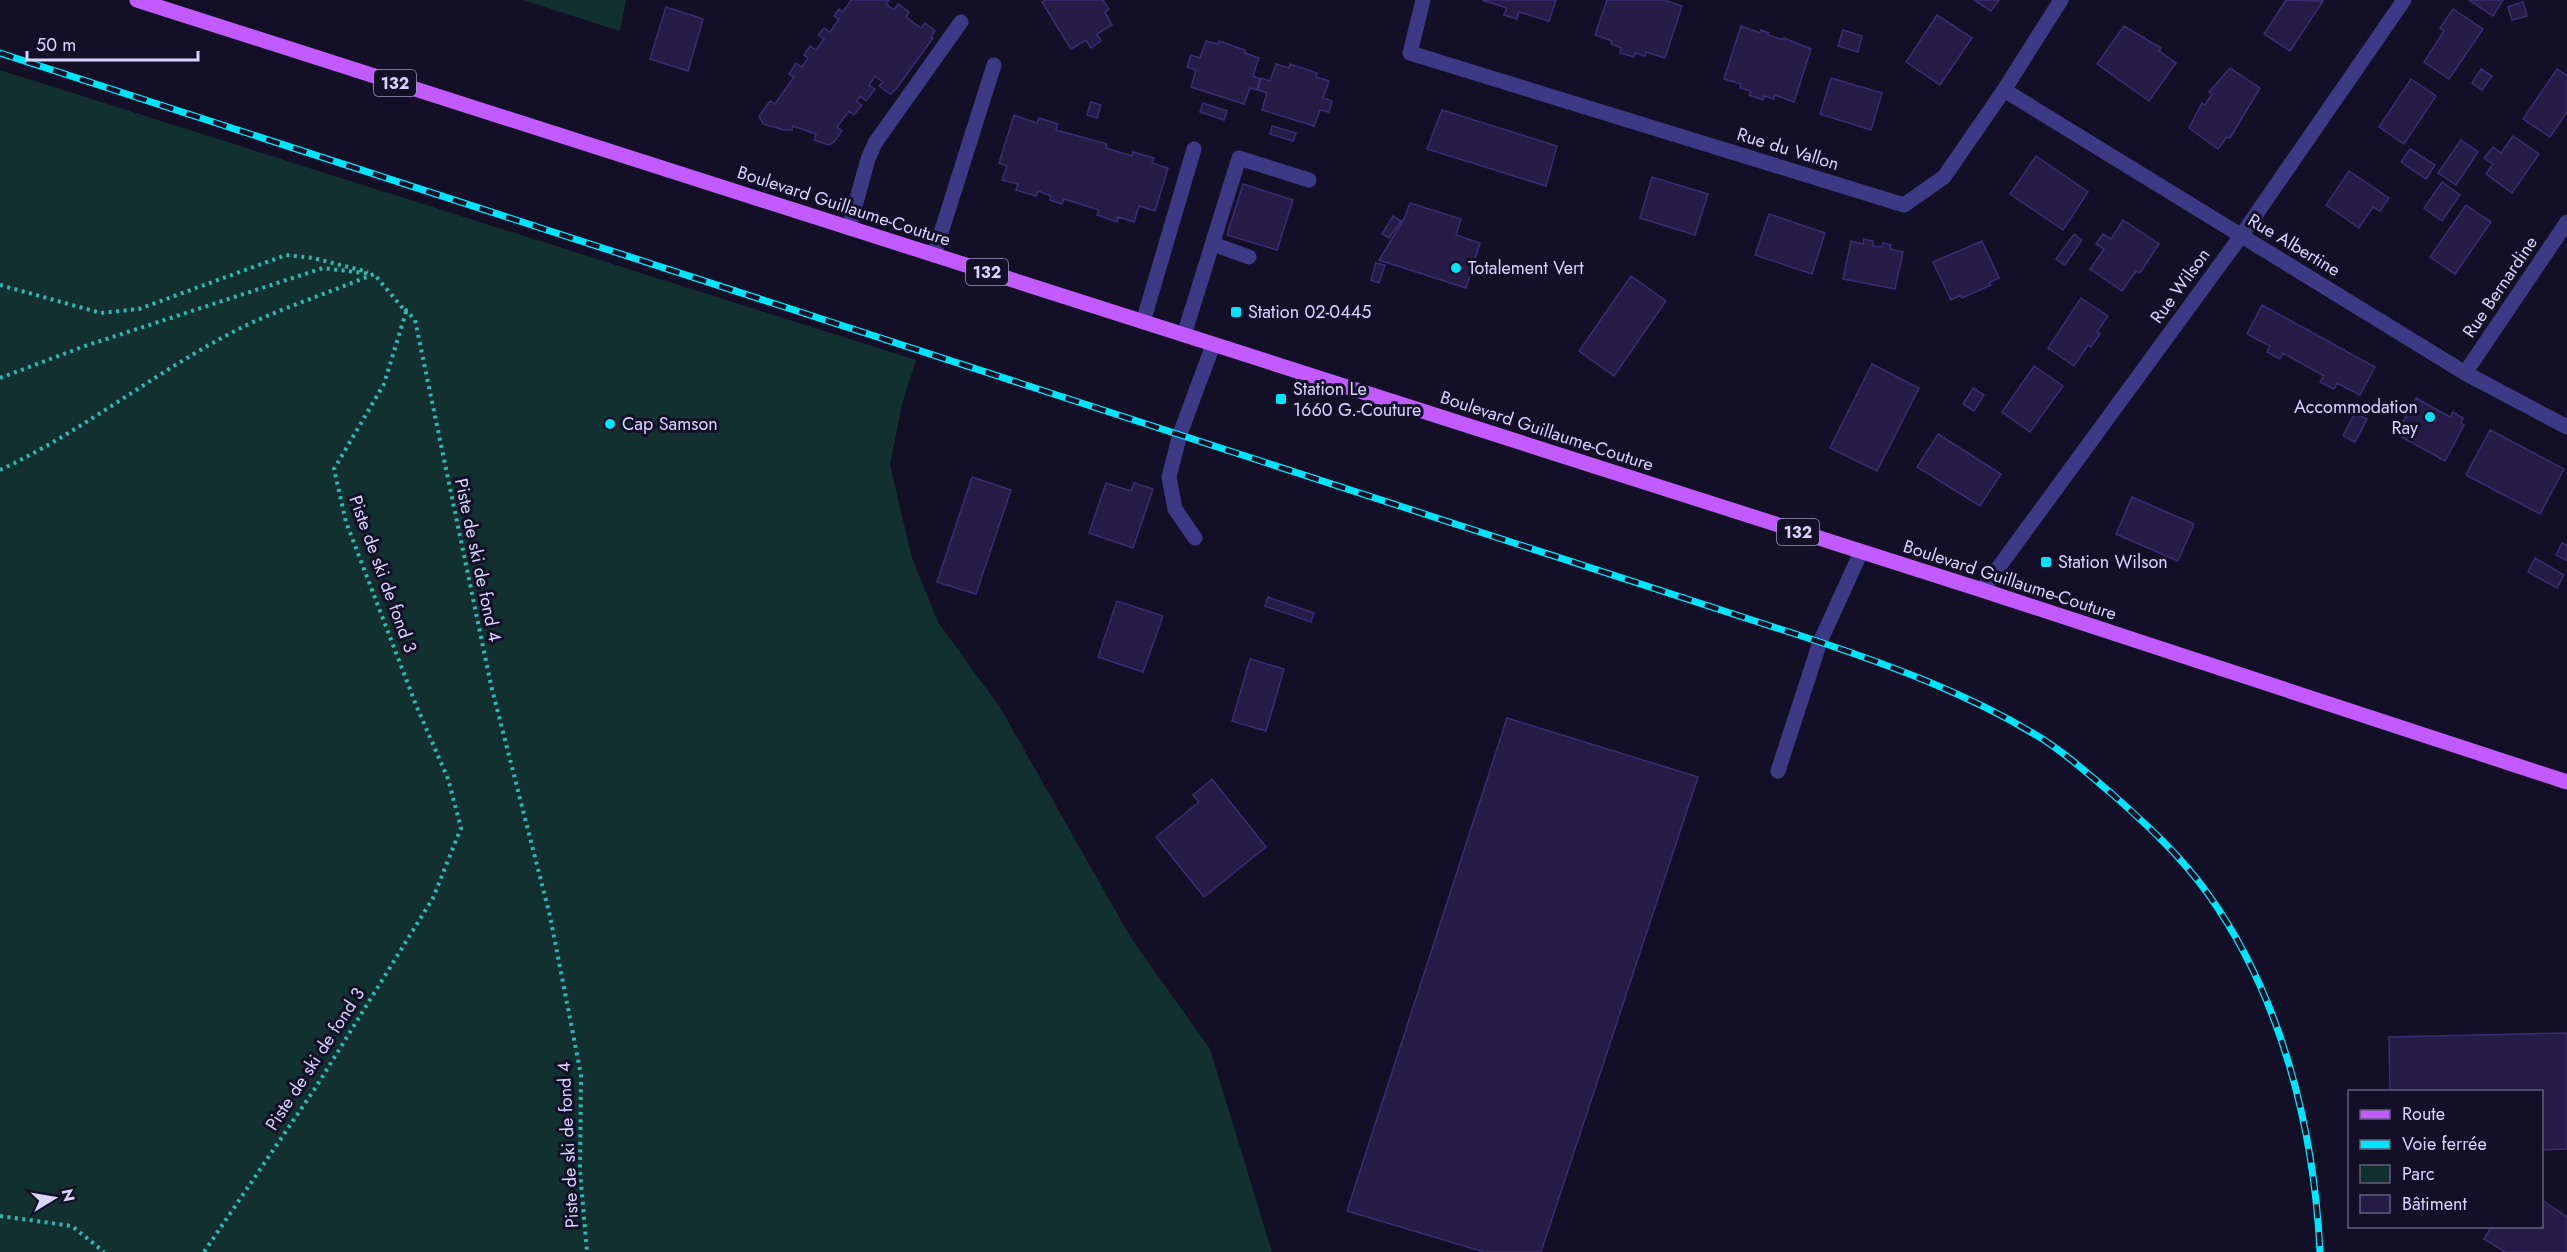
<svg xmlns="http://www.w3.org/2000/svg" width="2567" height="1252" font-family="Jost,sans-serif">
  <rect width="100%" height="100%" fill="#130f26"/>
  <!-- green -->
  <path fill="#12302f" d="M523 0H626L620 31Z
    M0 70 916 360 902 404 890 465 912 558 938 622 1001 709 1131 938 1210 1049 1272 1252H0Z"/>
  <!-- building -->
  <path fill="#241b47" stroke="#3b2d73" stroke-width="1.5" d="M851 0H889L886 4 894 10 898 4 909 12 906 17 921 28 925 23 935 31 931 37 933 38 896 89 890 94 879 86 883 82 875 76 869 85 875 89 866 101 860 96 856 101 862 105 854 115 849 111 837 127 842 131 834 142 829 145 814 140 816 134 793 126 792 130H784L763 124 759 116 770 101 775 104 794 77 789 74 796 63 802 67 808 58 804 55 810 46 816 50 824 39 818 35 824 28 830 32 839 19 834 16 839 9 843 12Z
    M1046 0H1103L1109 9 1105 12 1112 25 1097 34 1101 41 1091 48 1086 40 1071 49 1042 2Z
    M1482 0H1556L1549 21 1519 12 1517 19 1504 15 1507 8Z
    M1607 0H1664L1682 6 1665 58 1646 52 1645 56 1635 53 1634 57 1620 53 1621 48 1611 44 1612 41 1595 35Z
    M1974 0H1999L1991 11Z
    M2286 0 2323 1 2290 51 2264 34Z
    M2469 0H2503L2493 16Z
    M2523 2 2527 16 2512 20 2508 7Z
    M666 7 703 19 688 71 650 59Z
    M2453 9 2483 29 2449 79 2424 62 2444 31 2440 28Z
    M1937 15 1972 38 1940 85 1906 62Z
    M1741 26 1760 33 1761 30 1769 33 1768 35 1784 40V38L1811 49 1794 102 1775 95 1774 99 1764 96 1763 100 1749 95 1751 91 1740 88 1741 84 1724 79Z
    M2124 26 2161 48 2159 51 2176 63 2149 101 2097 64Z
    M1843 30 1862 36 1858 52 1838 46Z
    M1206 41 1218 44 1219 41 1245 50V53L1259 58 1253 76 1260 79 1257 90 1250 88 1244 104 1191 87 1196 70 1187 67 1191 55 1200 58Z
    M1276 64 1289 68 1290 64 1317 73 1316 77 1329 81 1323 98 1332 101 1329 112 1320 110 1314 126 1262 110 1267 93 1258 90 1261 78 1270 81Z
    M2230 68 2260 88 2230 138 2227 137 2218 149 2189 128 2202 103 2205 105 2212 94 2209 92Z
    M2481 69 2492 76 2482 90 2472 83Z
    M2557 69 2567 76V112L2550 137 2523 119Z
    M1831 78 1882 93 1871 130 1820 114Z
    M2411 79 2436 96 2404 144 2379 127Z
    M1091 102 1101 105 1097 118 1087 115Z
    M1203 103 1227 111 1224 120 1200 112Z
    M1442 110 1557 146 1546 186 1427 149Z
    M1014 115 1037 123 1039 118 1058 124 1056 130 1107 144 1106 148 1132 156 1133 152 1154 158 1152 163 1168 168 1155 211 1139 206 1134 222 1118 217 1117 222 1097 215 1099 210 1064 199 1062 204 1050 200 1051 196 1038 191 1036 196 1016 190 1018 184 1002 180 1007 166 999 163Z
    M1272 126 1296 133 1293 141 1270 134Z
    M2513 136 2539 154 2512 193 2486 174 2493 164 2484 158 2493 147 2501 153Z
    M2461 140 2478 152 2456 185 2438 173Z
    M2410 149 2435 165 2426 179 2401 162Z
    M2036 156 2088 192 2063 230 2010 194Z
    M2349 171 2389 198 2380 211 2373 207 2359 228 2326 205Z
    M1652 177 1708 194 1695 235 1640 218Z
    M2442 182 2460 195 2442 221 2424 208Z
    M1243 184 1293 200 1277 250 1227 235Z
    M1410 203 1461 219 1456 235 1480 243 1466 288 1379 260 1404 219Z
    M2466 205 2491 222 2455 274 2430 257Z
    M1769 214 1825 233 1812 274 1755 255Z
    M1393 216 1401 221 1389 238 1382 234Z
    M2123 220 2159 244 2140 273 2136 271 2122 291 2090 269 2104 249 2096 244 2103 234 2111 239Z
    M2074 234 2082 240 2065 265 2056 259Z
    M1864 239 1873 241V246L1882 247 1883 243 1891 245 1890 249 1903 252 1895 289 1843 279 1851 241 1863 244Z
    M1982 241 1999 278 1989 283 1991 285 1962 298 1961 295 1951 300 1933 262Z
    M1376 263 1385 265 1379 283 1371 280Z
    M1631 276 1666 301 1614 376 1579 351Z
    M2081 298 2108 316 2097 332 2100 334 2091 347 2088 345 2074 366 2048 348Z
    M2262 305 2375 367 2360 395 2337 383 2334 389 2320 382 2324 376 2283 353 2280 359 2267 352 2270 346 2247 334Z
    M1872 364 1919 388 1877 471 1830 448Z
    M2034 366 2063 386 2030 432 2002 412Z
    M1973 388 1984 395 1974 411 1963 404Z
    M2416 398 2450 417 2453 412 2463 418 2461 423 2464 425 2445 461 2396 434Z
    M2355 413 2367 419 2355 442 2343 436Z
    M2490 430 2564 469 2540 514 2466 475Z
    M1938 434 2001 474 1980 506 1917 467Z
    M972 477 1011 490 976 594 937 582Z
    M1106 483 1131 491 1134 483 1153 489 1133 548 1089 533Z
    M2132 497 2194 524 2178 561 2116 534Z
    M2562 543 2567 545V561L2556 555Z
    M2535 558 2564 575 2557 588 2528 572Z
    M1268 597 1314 613 1311 622 1265 606Z
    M1117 601 1163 616 1143 672 1098 657Z
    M1250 659 1284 669 1266 731 1232 721Z
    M1507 718 1698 777 1541 1252H1484L1347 1211Z
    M1212 779 1266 847 1204 897 1156 837 1199 802 1193 795Z
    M2567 1033V1149L2542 1150V1092H2390L2389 1037Z
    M2542 1200 2567 1217V1252H2505L2484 1239 2492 1226H2542Z"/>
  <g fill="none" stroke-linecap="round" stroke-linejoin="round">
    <!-- path -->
    <path stroke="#2fb8b0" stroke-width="4" stroke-dasharray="3 4.5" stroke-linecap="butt" d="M0 285 101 313 139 309 286 255 313 258 368 272
      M405 309 415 320 491 685 550 916 581 1075 580 1171 587 1252
      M0 378 85 346 323 268 371 274
      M0 470C88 429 163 365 251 323 291 305 333 291 374 274L406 312 384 384 334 469 346 522 416 705 448 779 461 828 433 898 316 1087 204 1252
      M0 1216 72 1226 104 1252"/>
    <!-- minor -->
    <path stroke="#3d3a85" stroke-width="15" d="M1423 0 1410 53 1904 205 1944 177 2004 90 2061 0
      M2004 90 2465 373 2567 427
      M849 228 868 159 875 143 961 22
      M1213 244 1249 257
      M934 255 994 65
      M1143 322 1194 149
      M1184 335 1239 158 1309 180
      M2465 373 2567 222
      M1195 538 1175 509 1169 477 1180 434 1213 345
      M1982 590 2241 236 2404 0
      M1778 771 1820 642 1861 552"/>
    <!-- major -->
    <path stroke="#c25bff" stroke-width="15" d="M137 0 1982 590 2567 782"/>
    <defs>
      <path id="rail" d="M0 53 1820 642C1894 667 1968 694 2036 735 2063 751 2087 773 2111 793 2145 823 2181 856 2208 894 2281 996 2314 1128 2320 1252"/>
    </defs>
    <!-- rail casing -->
    <use href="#rail" stroke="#00e5ff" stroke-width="7"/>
    <!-- rail -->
    <use href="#rail" stroke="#130f26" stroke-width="4.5" stroke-dasharray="14" stroke-linecap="butt"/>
  </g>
  <!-- markers -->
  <g fill="#00e5ff" stroke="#130f26" stroke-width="2">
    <circle cx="1456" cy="268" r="6"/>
    <rect x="1230" y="306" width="12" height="12" rx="3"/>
    <rect x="1275" y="393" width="12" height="12" rx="3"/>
    <circle cx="2430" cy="417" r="6"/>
    <circle cx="610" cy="424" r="6"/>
    <rect x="2040" y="556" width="12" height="12" rx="3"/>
  </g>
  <g text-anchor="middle" stroke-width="6" stroke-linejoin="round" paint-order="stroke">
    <!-- shield labels -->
    <g fill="#130f26" stroke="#9e99be" stroke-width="1.5">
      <rect x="374" y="70" width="42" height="26" rx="4.5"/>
      <rect x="966" y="259" width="42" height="26" rx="4.5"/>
      <rect x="1777" y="519" width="42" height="26" rx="4.5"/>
    </g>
    <g font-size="16" font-weight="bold" fill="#d9d4ff">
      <text x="395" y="89">132</text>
      <text x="987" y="278">132</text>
      <text x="1798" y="538">132</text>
    </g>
    <!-- street labels -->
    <g font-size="18" fill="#d9d4ff" stroke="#130f26">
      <text transform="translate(1788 149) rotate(17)" y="6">Rue du Vallon</text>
      <text transform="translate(844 206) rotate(18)" y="6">Boulevard Guillaume-Couture</text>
      <text transform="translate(2294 245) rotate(31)" y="6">Rue Albertine</text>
      <text transform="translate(2180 286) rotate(-54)" y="6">Rue Wilson</text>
      <text transform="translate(2500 287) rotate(-56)" y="6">Rue Bernardine</text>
      <text transform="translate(1547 431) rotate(18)" y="6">Boulevard Guillaume-Couture</text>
      <text transform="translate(478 560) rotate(78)" y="6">Piste de ski de fond 4</text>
      <text transform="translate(383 574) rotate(70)" y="6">Piste de ski de fond 3</text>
      <text transform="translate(2010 580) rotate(18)" y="6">Boulevard Guillaume-Couture</text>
      <text transform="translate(315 1059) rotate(-57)" y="6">Piste de ski de fond 3</text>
      <text transform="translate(568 1145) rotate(-93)" y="6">Piste de ski de fond 4</text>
    </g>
    <!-- poi labels -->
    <g font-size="18" fill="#d9d4ff" stroke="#130f26" text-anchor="start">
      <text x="1468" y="274">Totalement Vert</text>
      <text x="1248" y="318">Station 02-0445</text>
      <text x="1293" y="395">Station Le<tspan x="1293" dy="21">1660 G.-Couture</tspan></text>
      <text x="2418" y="413" text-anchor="end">Accommodation<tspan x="2418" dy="21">Ray</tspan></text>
      <text x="622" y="430">Cap Samson</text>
      <text x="2058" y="568">Station Wilson</text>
    </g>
  </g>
  <!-- legend -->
  <rect x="2348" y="1090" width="195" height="138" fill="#130f26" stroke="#625e7d" stroke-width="1.5"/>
  <rect x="2360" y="1110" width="30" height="9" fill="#c25bff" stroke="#625e7d" stroke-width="1.5"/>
  <text x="2402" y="1120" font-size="18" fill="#d9d4ff">Route</text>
  <rect x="2360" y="1140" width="30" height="9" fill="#00e5ff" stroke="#625e7d" stroke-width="1.5"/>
  <text x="2402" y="1150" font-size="18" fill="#d9d4ff">Voie ferrée</text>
  <rect x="2360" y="1165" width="30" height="18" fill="#12302f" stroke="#625e7d" stroke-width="1.5"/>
  <text x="2402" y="1180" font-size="18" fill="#d9d4ff">Parc</text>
  <rect x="2360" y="1195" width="30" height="18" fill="#241b47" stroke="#625e7d" stroke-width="1.5"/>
  <text x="2402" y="1210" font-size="18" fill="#d9d4ff">Bâtiment</text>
  <!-- north arrow -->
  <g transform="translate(54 1198) rotate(79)" stroke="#130f26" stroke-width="4.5" paint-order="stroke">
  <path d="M0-4.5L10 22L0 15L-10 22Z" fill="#d9d4ff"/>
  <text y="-9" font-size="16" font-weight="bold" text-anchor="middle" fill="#d9d4ff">N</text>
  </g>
  <!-- scale -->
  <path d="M27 51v9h171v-9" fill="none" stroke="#d9d4ff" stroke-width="3"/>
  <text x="36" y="51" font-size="18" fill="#d9d4ff" stroke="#130f26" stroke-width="4.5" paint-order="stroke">50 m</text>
</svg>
